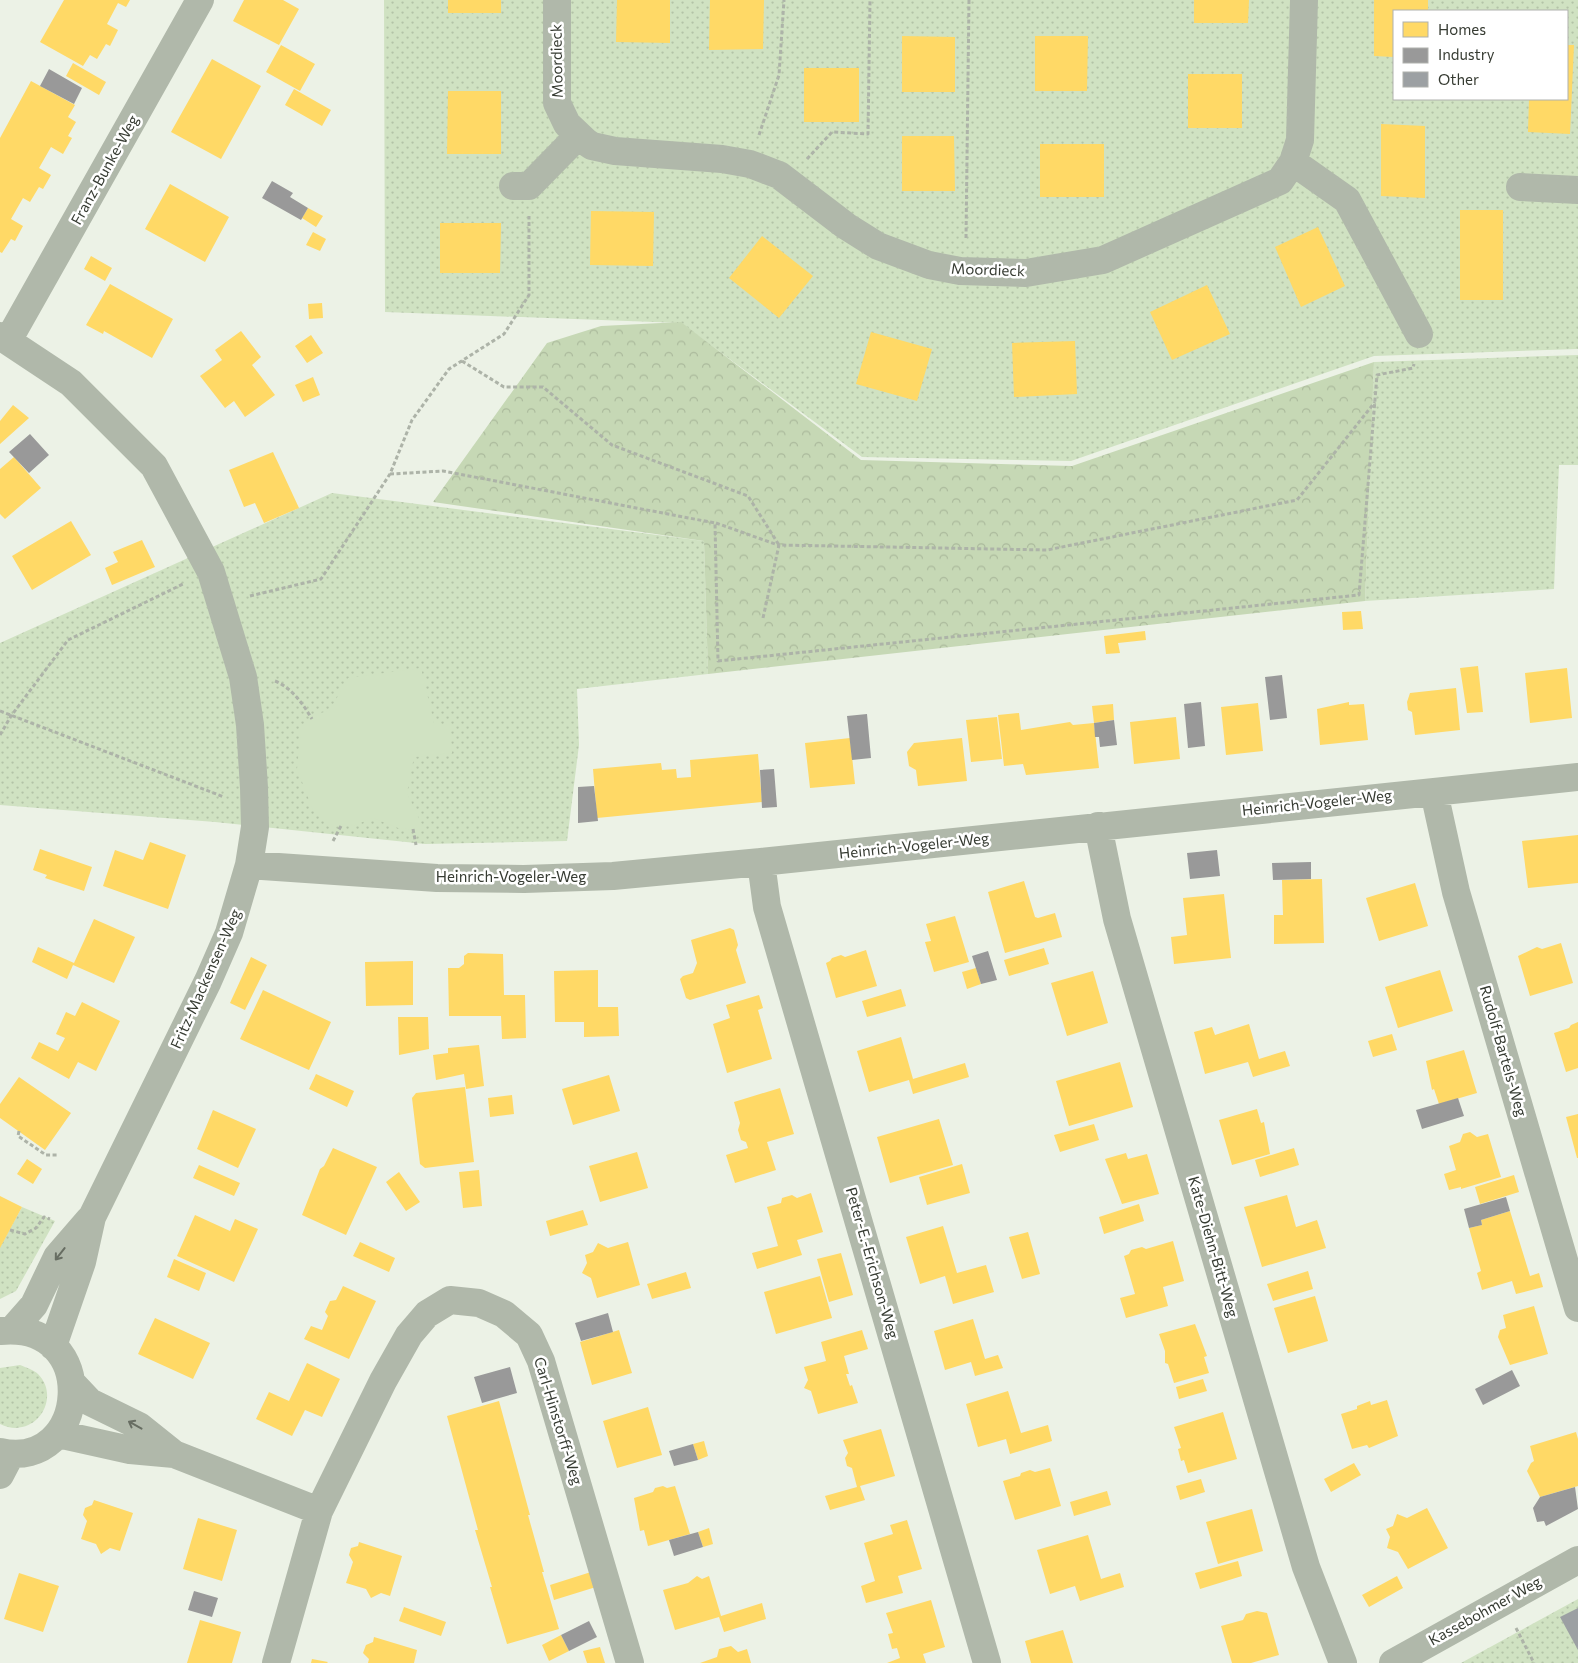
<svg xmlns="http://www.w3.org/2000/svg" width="1578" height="1663" font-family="Commissioner,sans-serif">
  <defs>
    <pattern id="grass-dots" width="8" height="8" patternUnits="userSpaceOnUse" patternTransform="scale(1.25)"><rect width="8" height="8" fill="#d0e2c2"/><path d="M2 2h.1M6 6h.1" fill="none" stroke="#b3c3a7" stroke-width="1.8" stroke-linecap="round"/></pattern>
    <pattern id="forest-crowns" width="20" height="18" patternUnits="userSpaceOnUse" patternTransform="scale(1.25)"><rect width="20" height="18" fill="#c6d8b5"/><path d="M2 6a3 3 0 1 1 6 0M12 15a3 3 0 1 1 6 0" fill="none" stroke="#abba9c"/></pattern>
  </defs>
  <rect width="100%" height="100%" fill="#ecf2e6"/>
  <!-- grass -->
  <path fill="url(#grass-dots)" fill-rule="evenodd" d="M384 0H1578V349L1374 356 1071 461 862 457 681 323 385 312ZM1394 11H1567V99H1394Z
    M1578 355V465H1559L1554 589 1365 601 1374 362Z
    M332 493 704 541 708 674 577 689 579 745 567 841 425 844 215 822 0 805V643Z
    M22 1207 55 1221 16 1291 0 1299V1247Z
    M20 1365C25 1367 34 1370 38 1374 62 1398 35 1441 0 1424V1368Z
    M1578 1599V1663H1461Z"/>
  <!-- forest -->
  <path fill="url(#forest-crowns)" d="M681 322 861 460 1072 466 1374 362 1365 601 708 674 704 541 433 502 547 343 601 326Z"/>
  <!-- park -->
  <path fill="#d0e2c2" d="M421 668 434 723 450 725 452 753 414 757 407 793 425 831 398 828 373 818 355 825 329 827 313 810 297 769 301 730 318 714 330 710 348 678Z"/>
  <!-- homes -->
  <path fill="#ffd966" d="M64 0H130L126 7 118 3 107 24 118 30 110 46 106 44 97 59 90 55 83 66 40 42Z
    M244 0H283L299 9 279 45 233 21Z
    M448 0H501V13H448Z
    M617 0H670V43L616 42Z
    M710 0H764L763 49 709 50Z
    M1194 0H1249L1248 23H1194Z
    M1374 0H1428V11H1394V57L1374 56Z
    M902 36 955 37V92H902Z
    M1035 36H1088L1087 91H1035Z
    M281 45 315 64 300 91 266 72Z
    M1567 45H1574L1570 134 1528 132 1529 99H1567Z
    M212 59 261 86 221 159 171 132Z
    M73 63 106 82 99 95 66 76Z
    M804 68H859V122H804Z
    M1188 74H1242V128H1188Z
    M31 81 75 105 68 117 76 122 68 136 72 138 63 154 51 147 39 168 51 175 43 189 39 187 30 202 23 198 11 219 23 226 15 241 11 239 2 253 0 252V138Z
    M294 89 331 110 322 126 285 105Z
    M448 91H501V154H447Z
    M1381 124 1425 126V198L1381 196Z
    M902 136H954L955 191H902Z
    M1040 144H1104V197H1040Z
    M170 184 229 217 205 262 145 229Z
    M308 208 323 216 316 227 302 218Z
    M1460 210H1503V300H1460Z
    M591 211 654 212 653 266 590 265Z
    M440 223H501L500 273H440Z
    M1318 227 1345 286 1301 307 1275 247Z
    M313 232 326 239 320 251 306 245Z
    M762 236 813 276 779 318 729 278Z
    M91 256 112 268 105 281 84 269Z
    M110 284 173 319 152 358 104 331 103 334 86 325Z
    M1207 285 1230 334 1172 360 1150 312Z
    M322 303 323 318 309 319 308 304Z
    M241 331 261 357 252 365 275 395 245 417 234 401 225 408 200 376 222 360 215 350Z
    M871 332 932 349 917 401 856 384Z
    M311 335 323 353 307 363 295 346Z
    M1075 341 1077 394 1014 397 1012 343Z
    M313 377 320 395 303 402 295 385Z
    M13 405 29 418 0 444V421Z
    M273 452 299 508 264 523 255 503 244 507 229 470Z
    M14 457 41 488 5 519 0 514V469Z
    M71 521 91 555 32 590 12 556Z
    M142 540 155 567 112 585 105 568 118 562 113 552Z
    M1361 611 1363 629 1343 630 1342 612Z
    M1145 631 1146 640 1118 643 1120 653 1106 654 1104 636Z
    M1478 666 1483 712 1467 713 1460 668Z
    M1567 668 1572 718 1530 723 1525 673Z
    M1456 688 1460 730 1415 735 1412 712 1408 710 1407 702 1410 693Z
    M1349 702V705L1364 704 1368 740 1320 745 1317 709Z
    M1258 703 1263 751 1226 755 1221 707Z
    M1113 704 1114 720 1094 723 1092 706Z
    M1019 713 1021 730 1070 722 1073 725 1094 723 1099 768 1026 775 1023 764 1004 766 998 715Z
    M997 717 1002 759 971 762 966 720Z
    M1176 717 1180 759 1134 764 1130 722Z
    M850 738 855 784 810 788 805 743Z
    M962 738 967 781 918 786 916 770 909 766 907 752 914 743Z
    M758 754 762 802 597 818 593 769 661 763 662 770 676 769 677 778 691 777 690 760Z
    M1578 835V883L1528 888 1522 841Z
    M150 842 186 855 168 909 103 886 115 850 143 860Z
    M40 849 92 867 84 891 45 878 47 875 33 870Z
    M1322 879 1324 943 1274 944V915H1283L1282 880Z
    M1024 881 1035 917 1038 918 1055 913 1062 937 1005 953 988 892Z
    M1415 883 1428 926 1379 941 1366 898Z
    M1224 894 1231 958 1174 964 1171 937 1187 935 1183 898Z
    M955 916 969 962 934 972 925 942 931 941 926 924Z
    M94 919 135 937 114 983 73 965 67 979 32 962 38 947 74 963Z
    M730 928 734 930 738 945 736 950 746 983 690 1000 686 998 680 979 683 976 693 973 697 963 691 940Z
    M1561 943 1573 983 1530 996 1518 956 1537 947 1542 949Z
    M1044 948 1049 964 1009 976 1004 960Z
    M866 950 877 986 836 998 826 963 830 961 832 958 841 955 845 957Z
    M468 953 503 954 504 995H525L526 1038 502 1039 501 1016H449L448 968H459L464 964V956Z
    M251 957 267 965 245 1010 230 1003Z
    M413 961V1005L366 1006 365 962Z
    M976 968 981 984 967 989 962 972Z
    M598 970V1007H618L619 1036 584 1037V1022H555L554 971Z
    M1440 970 1453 1011 1398 1028 1385 987Z
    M1093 971 1108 1023 1067 1036 1051 983Z
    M901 989 906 1006 867 1017 862 1001Z
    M263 990 331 1022 309 1070 240 1039Z
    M759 995 763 1008 758 1010 772 1059 727 1073 713 1024 730 1018 726 1005Z
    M82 1002 120 1021 96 1071 78 1062 69 1079 31 1058 39 1042 58 1051 65 1038 56 1034 66 1012 75 1016Z
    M398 1017H428L429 1049 399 1055Z
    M1578 1022V1068L1566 1072 1554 1033 1569 1028 1571 1025Z
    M1249 1024 1259 1059 1285 1051 1290 1066 1253 1077 1248 1062 1205 1074 1194 1032 1212 1027 1215 1035Z
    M1392 1034 1397 1050 1373 1057 1368 1041Z
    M901 1037 913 1079 965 1063 969 1077 913 1094 909 1080 869 1092 857 1051Z
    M479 1045 484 1086 466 1089 464 1074 436 1080 433 1055 448 1053V1048Z
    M1464 1050 1477 1093 1439 1104 1434 1089 1432 1090 1426 1061Z
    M1120 1062 1133 1107 1069 1126 1056 1081Z
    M316 1074 354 1091 347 1107 309 1089Z
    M609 1075 620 1111 573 1125 562 1089Z
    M19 1077 71 1113 45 1150 0 1118V1104Z
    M465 1087 474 1162 425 1168 420 1164 412 1098 416 1093Z
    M780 1088 794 1134 767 1142 776 1170 735 1183 726 1155 748 1148 746 1142 741 1140 738 1130 740 1123 734 1102Z
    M512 1095 514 1114 490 1117 488 1098Z
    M1257 1109 1261 1123 1264 1122 1270 1154 1232 1165 1219 1120Z
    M213 1110 256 1129 238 1168 197 1149Z
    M1578 1114V1158H1577L1566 1117Z
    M939 1119 953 1165 890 1183 877 1137Z
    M1094 1124 1099 1140 1060 1152 1054 1135Z
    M1470 1132 1477 1137 1488 1134 1501 1177 1461 1189V1187L1449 1190 1444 1174 1456 1170 1449 1146 1460 1142 1463 1134Z
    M333 1148 377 1167 346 1235 302 1215 320 1169 324 1166Z
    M1294 1148 1299 1165 1260 1177 1255 1160Z
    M637 1152 648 1188 600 1202 589 1166Z
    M1126 1153 1128 1159 1147 1154 1159 1194 1122 1204 1105 1159Z
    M27 1159 42 1169 33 1184 17 1174Z
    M962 1164 970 1193 927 1205 919 1177Z
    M199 1165 240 1183 234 1196 193 1178Z
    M479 1170 482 1206 463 1208 459 1172Z
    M399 1172 420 1202 406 1211 386 1182Z
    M1514 1175 1519 1192 1480 1204 1475 1187Z
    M811 1193 823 1232 797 1240 802 1255 757 1269 752 1253 778 1246 767 1207 781 1203 782 1198 792 1195 797 1198Z
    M1287 1195 1296 1227 1317 1220 1326 1248 1262 1267 1244 1207Z
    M0 1196 22 1207 0 1248Z
    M1139 1204 1144 1221 1104 1234 1099 1217Z
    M583 1210 588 1225 550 1236 546 1221Z
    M1510 1211 1530 1276 1539 1273 1543 1287 1516 1294 1512 1281 1482 1290 1477 1273 1481 1271 1469 1228 1482 1225 1481 1220Z
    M195 1215 230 1231 235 1219 258 1229 234 1282 177 1256Z
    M943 1226 957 1273 986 1265 994 1292 953 1304 945 1276 920 1284 906 1237Z
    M1028 1232 1040 1274 1022 1279 1009 1237Z
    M1173 1241 1184 1281 1163 1287 1168 1306 1126 1318 1120 1298 1135 1294 1124 1256 1129 1254 1131 1250 1142 1247 1146 1249Z
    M360 1242 395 1258 389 1272 353 1256Z
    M628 1242 640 1285 597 1298 591 1278 582 1273 587 1263 585 1255 593 1252 598 1243 608 1248Z
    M841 1253 853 1295 829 1302 817 1259Z
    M174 1259 206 1273 199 1291 167 1277Z
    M1308 1271 1313 1289 1273 1301 1267 1284Z
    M686 1272 691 1288 652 1299 647 1284Z
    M820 1276 832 1318 776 1334 764 1292Z
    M343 1286 376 1301 349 1359 304 1339 311 1326 322 1330 328 1316 325 1312 330 1301 336 1300Z
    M1315 1296 1328 1341 1288 1353 1274 1308Z
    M1534 1306 1548 1354 1510 1365 1498 1337 1500 1330 1506 1328 1503 1315Z
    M155 1318 210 1343 193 1379 138 1354Z
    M973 1319 985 1359 998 1355 1003 1368 975 1376 971 1362 945 1370 934 1331Z
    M1195 1324 1207 1356 1204 1357 1209 1373 1174 1383 1168 1364 1165 1363V1351L1159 1334Z
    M619 1330 632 1373 592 1385 580 1342Z
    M862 1330 868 1349 844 1356 849 1374H846L850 1386 852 1385 858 1403 818 1414 811 1391 804 1388 808 1380 804 1367 826 1361 821 1342Z
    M307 1363 340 1379 322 1417 305 1410 292 1436 256 1419 269 1392 289 1401Z
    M1203 1379 1207 1391 1179 1399 1176 1387Z
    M1008 1391 1021 1433 1048 1425 1052 1441 1010 1454 1006 1439 978 1447 966 1404Z
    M1387 1400 1398 1436 1369 1448 1367 1445 1352 1449 1341 1414 1357 1409V1406L1370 1401 1371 1405Z
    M499 1401 530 1515H528L544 1572H542L559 1629 507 1644 490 1587H492L475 1530H478L447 1416Z
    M648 1407 662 1455 617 1468 603 1421Z
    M1223 1412 1237 1459 1188 1473 1184 1460 1181 1461 1178 1449 1181 1448 1174 1427Z
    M881 1429 895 1476 860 1486 865 1500 830 1510 825 1496 857 1487 852 1468 847 1466 845 1458 848 1453 843 1440Z
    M1576 1432 1578 1439V1486L1540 1497 1527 1471 1531 1463 1534 1461 1530 1446Z
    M704 1441 708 1456 698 1460 693 1444Z
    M1354 1463 1361 1475 1331 1492 1324 1479Z
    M1050 1468 1061 1506 1015 1520 1003 1481 1020 1476 1021 1473 1030 1470 1035 1472Z
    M1201 1479 1205 1492 1180 1500 1176 1486Z
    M663 1486 667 1488 675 1486 690 1534 648 1546 644 1530 640 1531 634 1498 653 1492 655 1488Z
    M1107 1491 1111 1505 1074 1516 1070 1502Z
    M94 1500 133 1513 120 1551 110 1548 101 1554 96 1544 81 1539 87 1521 83 1515 85 1508 92 1505Z
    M1427 1508 1448 1548 1408 1569 1398 1552 1387 1548 1390 1537 1386 1529 1393 1526 1397 1514 1407 1518Z
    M1252 1509 1263 1551 1218 1564 1206 1522Z
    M198 1518 237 1530 222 1581 183 1569Z
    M907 1520 922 1569 898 1576 903 1593 866 1603 861 1586 875 1581 864 1543 893 1534 890 1525Z
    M709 1528 713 1544 703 1547 698 1532Z
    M1088 1535 1101 1579 1120 1573 1124 1587 1080 1601 1075 1586 1050 1594 1037 1550Z
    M359 1542 402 1556 390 1596 381 1593 371 1598 366 1589 346 1583 353 1562 349 1555 351 1548 358 1546Z
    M1238 1561 1242 1576 1200 1589 1195 1573Z
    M591 1572 596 1587 554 1600 550 1585Z
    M19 1573 59 1586 43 1632 4 1619Z
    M697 1576 702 1579 709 1576 721 1616 762 1603 766 1619 724 1632 719 1617 675 1630 663 1590 688 1583Z
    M1397 1576 1403 1588 1369 1607 1362 1595Z
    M931 1600 945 1647 923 1654 926 1663H887L900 1658 897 1648 892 1649 888 1634 893 1633 886 1613Z
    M404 1607 446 1622 441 1636 399 1621Z
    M1257 1611 1267 1613 1279 1655 1251 1663H1232L1221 1626 1243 1620 1246 1614Z
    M200 1620 241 1632 232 1663H187Z
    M1063 1630 1073 1663H1031L1025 1641Z
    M561 1635 569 1651 549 1661 542 1645Z
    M374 1637 417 1650 414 1663H368L369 1659 363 1653 366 1645 373 1642Z
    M731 1646 738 1652 747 1649 751 1663H700L717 1657 719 1649Z
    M600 1647 605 1663H587L583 1651Z
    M312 1659 328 1662 327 1663H311Z"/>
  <!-- industry -->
  <path fill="#999" d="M49 69 82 88 74 104 40 86Z
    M272 181 293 193 290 197 308 208 301 220 262 198Z
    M30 434 49 455 29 473 9 452Z
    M1282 675 1287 718 1270 720 1265 677Z
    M1201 702 1205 746 1188 748 1184 704Z
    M867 714 871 758 852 760 847 716Z
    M1114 720 1117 745 1100 747 1099 737H1095L1094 723Z
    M774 769 777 807 762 808 760 770Z
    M594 786 598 821 578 823V787Z
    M1217 850 1220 876 1190 879 1187 853Z
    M1311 862V879L1273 880 1272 863Z
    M988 951 997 980 981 984 972 956Z
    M1458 1098 1464 1116 1422 1129 1416 1110Z
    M1506 1197 1510 1211 1481 1220 1482 1225 1469 1228 1464 1209Z
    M608 1313 613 1332 581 1341 575 1323Z
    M510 1367 517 1393 482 1403 474 1377Z
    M1512 1370 1520 1386 1483 1405 1475 1389Z
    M693 1444 698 1460 674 1466 669 1451Z
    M1575 1487 1578 1509 1546 1526 1544 1521 1537 1522 1533 1508 1540 1497Z
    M698 1532 703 1547 674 1556 669 1540Z
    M194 1591 218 1598 212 1617 188 1610Z
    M589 1621 597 1637 569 1651 561 1635Z"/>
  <!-- building -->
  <path fill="#9ca0a3" d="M1578 1608V1650L1560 1617Z"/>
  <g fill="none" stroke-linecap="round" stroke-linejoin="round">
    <!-- path -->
    <path stroke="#adb3a8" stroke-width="3" stroke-dasharray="4 2.5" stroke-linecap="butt" d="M759 135 779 75 784 0
      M807 159 832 132 868 134 870 0
      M966 238 969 0
      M462 361 504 387H543L612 445 748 496 779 545
      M390 474 443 471 715 523 718 661 1359 595 1377 375 1413 368 1414 364
      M716 523 778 545
      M250 596 321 579 390 474 412 420 449 369 504 334 529 295V216
      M763 618 779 545 1047 550 1297 500 1375 402
      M275 681C292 688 303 704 312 719
      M0 711 224 797
      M0 735 11 716 68 640 183 584
      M413 829 416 845
      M333 841 341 826
      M19 1131 18 1136 46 1155H58
      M10 1230 25 1234 36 1228 44 1217 50 1219
      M1516 1628 1534 1663"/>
    <!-- minor -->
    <path stroke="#b0b8aa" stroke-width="28" d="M557 0V103L567 124 586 142 592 146 615 151 722 159 750 164 779 175 846 226 878 246 929 265 960 271 1026 273 1103 260 1280 181 1293 162 1300 140 1304 0
      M1293 162 1347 200 1419 334
      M513 186H529L578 136
      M1520 187 1578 190
      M0 336 71 383 154 466 211 572 243 677 250 725 254 788 255 827 249 865 229 933 208 981 92 1217 82 1262 53 1346
      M9 339 200 0
      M1434 792 1456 892 1578 1308
      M1098 826 1117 919 1306 1567 1343 1663
      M761 862 767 907 987 1663
      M249 865 437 878 524 879 613 876 761 862 1578 777
      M12 1330 34 1305 57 1257 89 1220
      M0 1331C102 1320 89 1472 0 1452
      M73 1384 90 1402 139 1426 174 1454
      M58 1434 130 1450 174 1454 319 1511
      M0 1475 11 1454
      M276 1663 319 1511 383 1381 409 1335 427 1314 450 1300 479 1303 504 1314 529 1335 541 1361 630 1663
      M1393 1663 1578 1560"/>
  </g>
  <!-- one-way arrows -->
  <defs><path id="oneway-shaft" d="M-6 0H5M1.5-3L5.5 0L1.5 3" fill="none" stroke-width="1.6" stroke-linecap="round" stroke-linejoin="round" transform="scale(1.25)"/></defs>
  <g stroke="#676d62">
    <use href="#oneway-shaft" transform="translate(60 1254) rotate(128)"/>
    <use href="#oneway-shaft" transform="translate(135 1425) rotate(-151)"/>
  </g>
  <g text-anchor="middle" stroke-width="5" stroke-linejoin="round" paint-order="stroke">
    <!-- street labels -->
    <g font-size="15" fill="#363b32" stroke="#fff">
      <text transform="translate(557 61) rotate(-91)" y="5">Moordieck</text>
      <text transform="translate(105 170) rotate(-61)" y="5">Franz-Bunke-Weg</text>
      <text transform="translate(988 270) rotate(2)" y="5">Moordieck</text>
      <text transform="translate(1317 803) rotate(-6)" y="5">Heinrich-Vogeler-Weg</text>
      <text transform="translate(914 846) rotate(-6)" y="5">Heinrich-Vogeler-Weg</text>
      <text x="511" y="882">Heinrich-Vogeler-Weg</text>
      <text transform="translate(206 979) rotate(-66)" y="5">Fritz-Mackensen-Weg</text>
      <text transform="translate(1503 1051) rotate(74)" y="5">Rudolf-Bartels-Weg</text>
      <text transform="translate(1213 1247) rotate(74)" y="5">Kate-Diehn-Bitt-Weg</text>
      <text transform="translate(872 1263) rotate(74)" y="5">Peter-E.-Erichson-Weg</text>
      <text transform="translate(558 1421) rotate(73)" y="5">Carl-Hinstorff-Weg</text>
      <text transform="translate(1485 1611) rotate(-29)" y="5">Kassebohmer Weg</text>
    </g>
  </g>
  <!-- legend -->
  <rect x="1393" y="10" width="175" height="90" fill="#ffffff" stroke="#afb1ad"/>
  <rect x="1403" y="22" width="25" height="15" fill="#ffd966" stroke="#afb1ad"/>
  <text x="1438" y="35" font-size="15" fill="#363b32">Homes</text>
  <rect x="1403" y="48" width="25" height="15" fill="#999999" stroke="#afb1ad"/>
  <text x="1438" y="60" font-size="15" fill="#363b32">Industry</text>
  <rect x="1403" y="72" width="25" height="15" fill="#9ca0a3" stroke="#afb1ad"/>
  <text x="1438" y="85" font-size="15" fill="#363b32">Other</text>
</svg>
